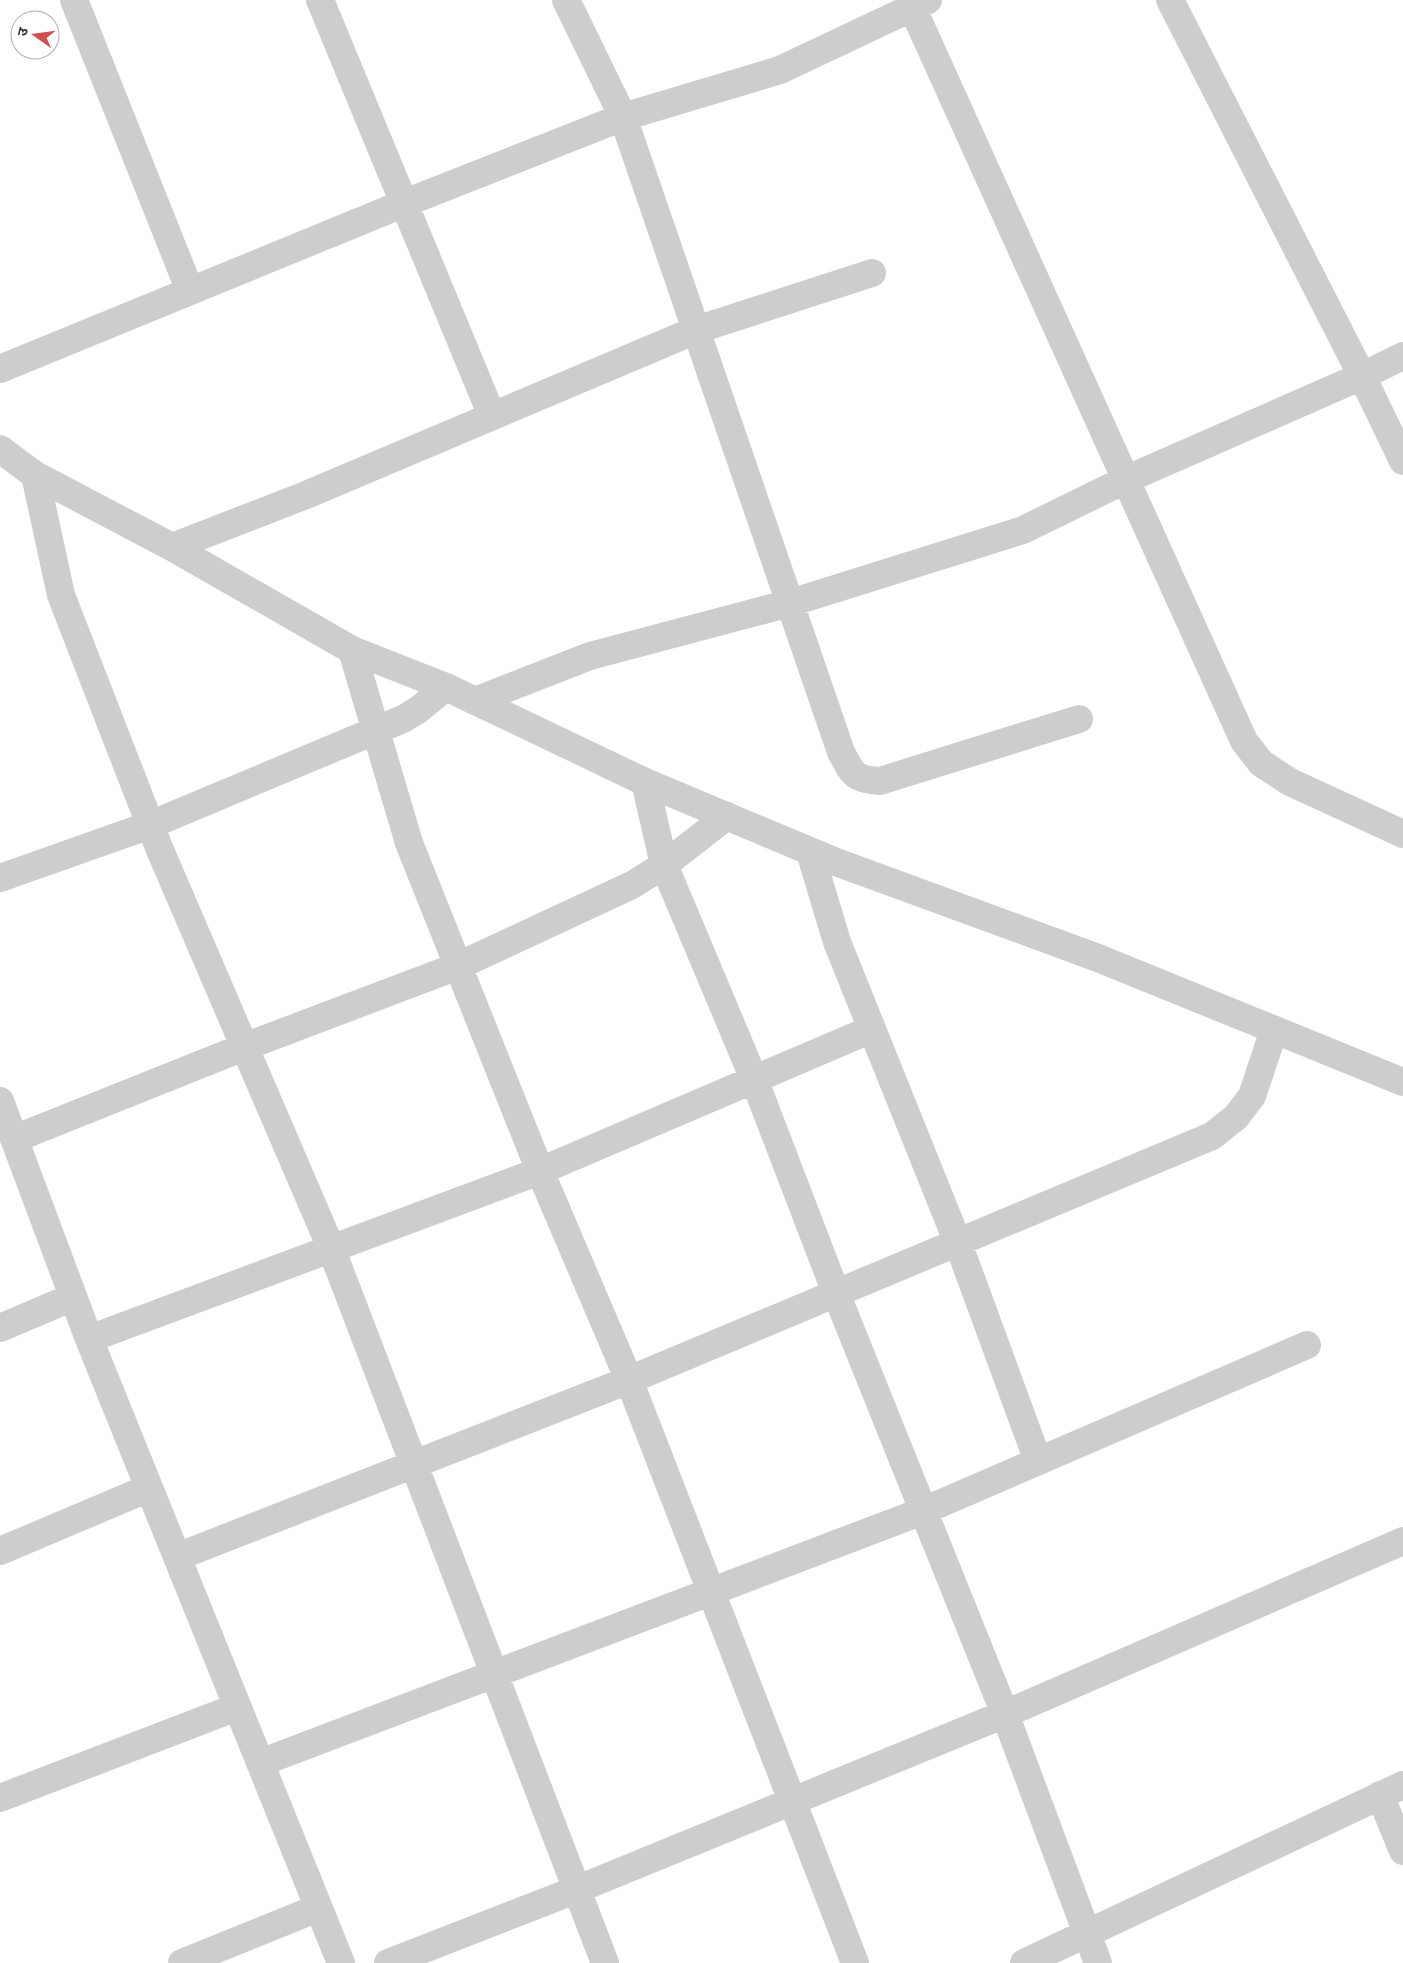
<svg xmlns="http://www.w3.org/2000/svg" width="1403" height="1963" font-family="'Varela Round','Noto Sans Devanagari',sans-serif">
  <rect width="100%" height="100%" fill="#fff"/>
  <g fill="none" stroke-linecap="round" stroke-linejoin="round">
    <!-- minor -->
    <path stroke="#cdcdcd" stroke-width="28" d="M74 0 190 291
      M320 0 492 416
      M566 0 623 117 841 752C852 773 854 780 880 781L1079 719
      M1170 0 1362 376 1403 461
      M913 9 1244 741 1261 763 1290 782 1403 834
      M0 369 405 203 623 117 780 70 928 0
      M35 475 61 595 160 850 331 1248 605 1963
      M172 547 306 495 696 330 872 273
      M352 650 409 843 540 1171 629 1380 855 1963
      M475 701 590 656 790 603 1023 530 1125 480 1362 376 1403 356
      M645 782 664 865 754 1079 836 1293 1005 1714 1098 1963
      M810 852 837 942 958 1243 1038 1461
      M0 878 150 825 403 719 418 710 446 687
      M0 1101 89 1339 341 1963
      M14 1139 244 1047 458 966 632 885 664 865 727 816
      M0 1328 73 1297
      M89 1339 540 1171 872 1029
      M0 1551 149 1488
      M177 1557 629 1380 1212 1136 1236 1117 1252 1096 1274 1030
      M260 1763 923 1511 1307 1345
      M1380 1795 1403 1851
      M0 1798 237 1707
      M182 1963 318 1908
      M388 1963 578 1889 1005 1714 1403 1541
      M1024 1963 1403 1785"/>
    <!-- tertiary -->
    <path stroke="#cdcdcd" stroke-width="28" d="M0 449 35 475 172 547 352 650 446 687 645 782 836 862 1098 958 1403 1082"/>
  </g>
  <!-- north arrow -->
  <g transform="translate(35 35) rotate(284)"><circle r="24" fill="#ffffff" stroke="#adadad"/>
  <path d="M0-4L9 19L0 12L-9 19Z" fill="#d14d4e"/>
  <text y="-8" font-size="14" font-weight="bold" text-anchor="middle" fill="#333333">उ</text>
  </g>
</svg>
